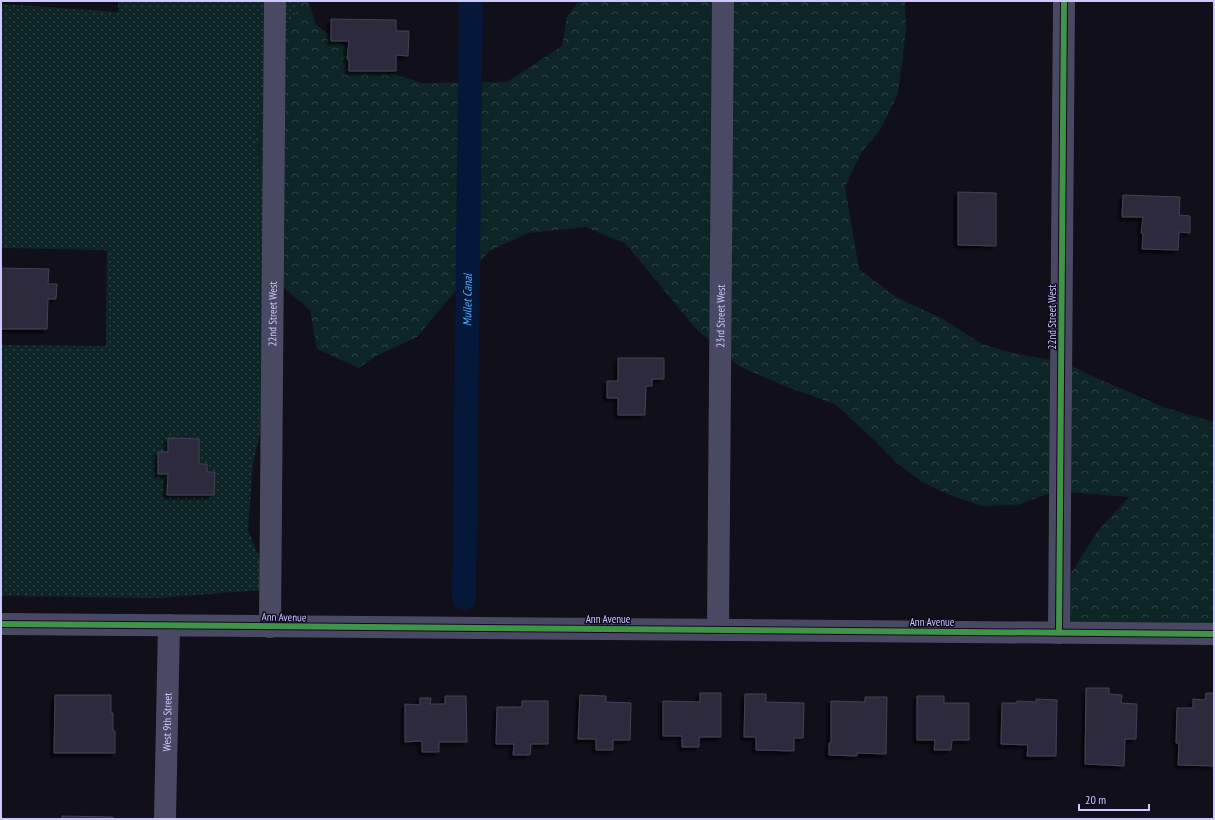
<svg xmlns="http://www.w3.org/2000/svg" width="1215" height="820" font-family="'PT Sans Narrow',sans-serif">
  <defs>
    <pattern id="grass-dots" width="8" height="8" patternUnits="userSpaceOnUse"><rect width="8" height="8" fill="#0e2526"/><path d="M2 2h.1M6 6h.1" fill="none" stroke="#304347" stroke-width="1.8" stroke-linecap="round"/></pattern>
    <pattern id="forest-crowns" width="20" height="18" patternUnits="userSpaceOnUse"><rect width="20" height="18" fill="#0e2526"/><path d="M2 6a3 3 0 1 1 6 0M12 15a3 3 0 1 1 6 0" fill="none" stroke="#304347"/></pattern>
    <filter id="shadow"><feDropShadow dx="-3.5" dy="3.5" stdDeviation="1" flood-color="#0009"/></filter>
  </defs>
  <rect width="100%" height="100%" fill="#110f1a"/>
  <!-- grass -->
  <path fill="url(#grass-dots)" d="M118 1H301L265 77 266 205 263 422 253 463 248 530 257 552 277 589 158 598 1 596V345L106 346 107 250 1 248V4L118 12Z"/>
  <!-- forest -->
  <path fill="url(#forest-crowns)" d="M301 1H308L316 25 377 69 422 83 507 82 562 46 567 16 579 1H905L906 30 898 94 880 130 861 153 845 187 859 269 896 297 941 318 982 344 1016 354 1048 359H1059L1085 373 1163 407 1214 422V639L1050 634 1066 581 1097 532 1129 497 1056 491 1017 505 982 506 955 497 923 483 898 464 871 437 835 404 787 387 739 366 696 329 626 244 585 227 528 233 489 251 417 337 378 355 359 368 317 349 310 310 278 283 255 145 265 77Z"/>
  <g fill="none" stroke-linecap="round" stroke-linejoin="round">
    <!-- canal -->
    <path stroke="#05183a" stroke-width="24" id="s1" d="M464 598 471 1"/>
  </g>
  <!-- building -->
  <path fill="#2f2b3d" stroke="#444059" filter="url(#shadow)" d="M331 19 396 20V31H409L408 56 396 55V71H349V59H347L349 41H331Z
    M958 192 996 193V246L958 245Z
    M1123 195 1180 197 1179 215 1190 216V233L1179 232 1178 250 1142 249 1143 234 1141 233 1143 217H1122Z
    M1 268 49 269 48 284H57L56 299H48L47 329H1Z
    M618 358H664V379H652V386H646L645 415H618V398H607V381H618Z
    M168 438 199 439V464H207V472H215L214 495H167L168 474H158V452H168Z
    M1086 688H1109V694L1122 695 1121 703 1137 704 1136 739H1125L1124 766 1085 764Z
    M700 693H721V737H699V747H682V736H663V701L700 702Z
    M1206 693H1214V766L1178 765 1179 743H1176L1177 708H1193V699L1205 700Z
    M745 694H766V702L804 703 803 738H794V751L756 750V737H744Z
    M55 695H111V713H113V731H115V753H54Z
    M580 695 606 696V702L631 703 630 740H613V750H596V739H578Z
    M445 696H466L467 742H439V752H422V741L405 742V704L420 705V698H431L430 704H445Z
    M917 696H944V703H969V740H952L951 750H934L935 740H917Z
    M865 697H887L886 754 857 753V756L829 755V743H831V701L865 702Z
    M1036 699 1057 700 1056 756H1027L1028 745 1001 744 1002 703H1017V701L1036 702Z
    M522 701H548V744H531L530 755H513L514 744H496L497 707H522Z
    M62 816 113 817V819H62Z"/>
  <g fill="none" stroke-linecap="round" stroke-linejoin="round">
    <!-- minor -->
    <g stroke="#4a4963" stroke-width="22">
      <path d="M1 624 1214 634"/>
      <path id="s2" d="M270 627 275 1"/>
      <path id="s3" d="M718 630 723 1"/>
      <path d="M1059 633 1064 1"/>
      <path id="s4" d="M165 819 169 625"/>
    </g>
    <defs>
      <path id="cycleway" d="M1 624 1214 634
        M1059 633 1064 1"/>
    </defs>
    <!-- cycleway casing -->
    <use href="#cycleway" stroke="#0e0a1f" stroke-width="8"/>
    <!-- cycleway -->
    <use href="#cycleway" stroke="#419447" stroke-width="6"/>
  </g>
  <g text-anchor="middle" stroke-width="3" stroke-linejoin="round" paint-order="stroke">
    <!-- street labels -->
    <g font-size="11" fill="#cec8ff" stroke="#0e0a1f">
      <text dy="4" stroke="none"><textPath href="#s2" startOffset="313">22nd Street West</textPath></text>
      <text dy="4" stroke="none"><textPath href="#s3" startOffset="314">23rd Street West</textPath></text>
      <text transform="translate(1052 317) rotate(-90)" y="4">22nd Street West</text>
      <text transform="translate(284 617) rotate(1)" y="4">Ann Avenue</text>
      <text x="608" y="623">Ann Avenue</text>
      <text x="932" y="626">Ann Avenue</text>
      <text dy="4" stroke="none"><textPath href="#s4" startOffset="97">West 9th Street</textPath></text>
    </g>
    <!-- water labels -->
    <g font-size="12" font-style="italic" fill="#56afff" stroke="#0e0a1f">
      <text dy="4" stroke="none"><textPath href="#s1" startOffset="298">Mullet Canal</textPath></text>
    </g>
  </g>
  <!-- border -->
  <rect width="1215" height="820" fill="none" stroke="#cec8ff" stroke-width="4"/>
  <!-- scale -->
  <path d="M1079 804v6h70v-6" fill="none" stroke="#cec8ff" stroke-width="2"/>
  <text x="1085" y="804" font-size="12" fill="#cec8ff" stroke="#0e0a1f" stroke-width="3" paint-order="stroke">20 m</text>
</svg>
